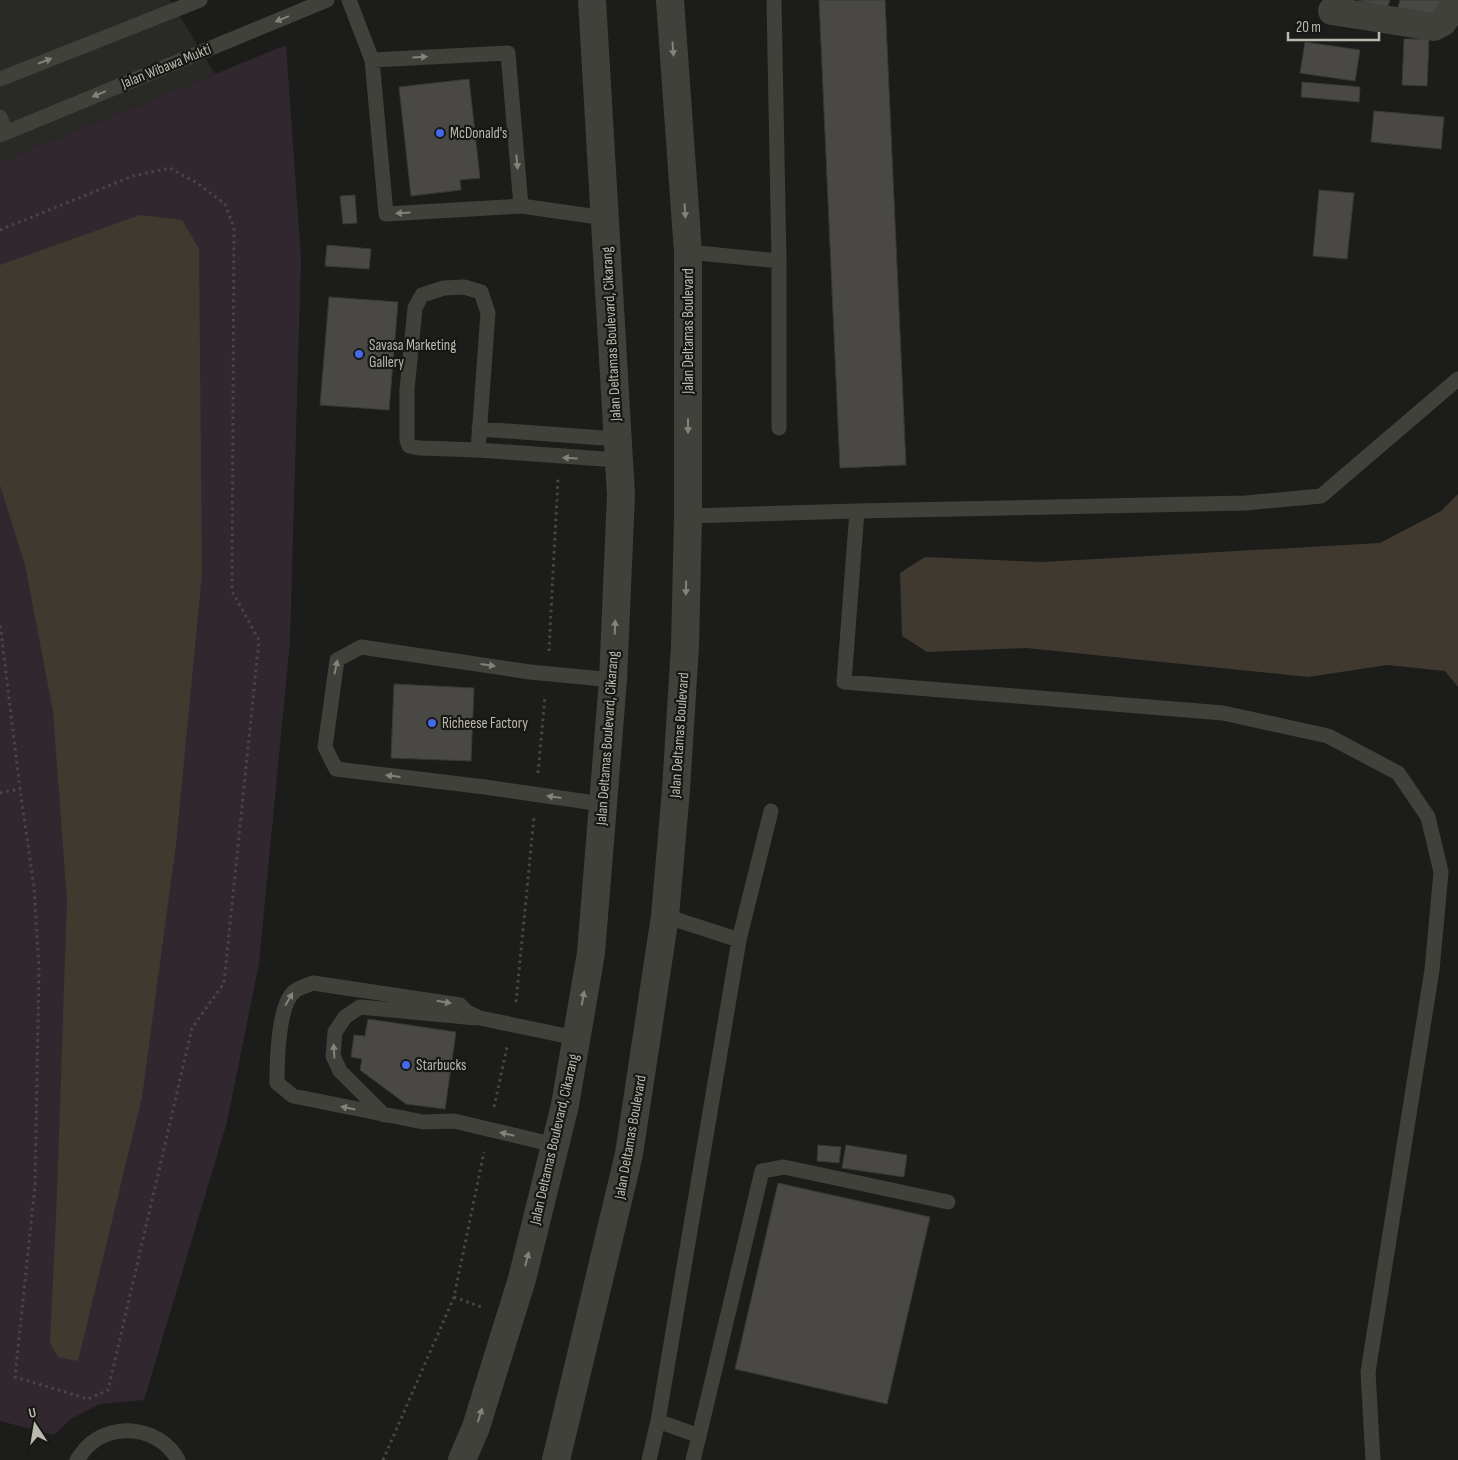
<svg xmlns="http://www.w3.org/2000/svg" width="1458" height="1460" font-family="'Sofia Sans Condensed',sans-serif">
  <rect width="100%" height="100%" fill="#1c1c1a"/>
  <!-- built -->
  <path fill="#292926" d="M0 0H170L215 74 0 162Z"/>
  <!-- green -->
  <path fill="#31282f" d="M286 45 301 259 290 641 259 963 227 1122 144 1400 100 1404 71 1419 54 1435 0 1421V162Z"/>
  <!-- water -->
  <path fill="#403930" d="M140 215 182 220 199 249 202 574 176 844 142 1097 78 1361 58 1357 50 1343 57 1195 67 900 53 711 25 565 0 485V265Z
    M1458 494V687L1445 671 1387 665 1308 677 1026 648 927 652 902 636 900 573 925 557 1042 562 1380 543 1441 511Z"/>
  <!-- building -->
  <path fill="#494844" stroke="#383834" d="M819 0H885L906 465 840 468Z
    M1358 0H1390L1387 8Z
    M1400 0H1448L1444 18 1398 8Z
    M1404 39H1429L1427 86 1402 85Z
    M1305 42 1360 50 1355 81 1300 73Z
    M469 79 480 178 460 180 461 190 411 196 399 87Z
    M1302 82 1360 87 1359 102 1301 97Z
    M1374 111 1444 117 1441 149 1371 142Z
    M1319 190 1354 193 1347 259 1313 256Z
    M355 195 357 223 343 224 340 196Z
    M327 245 371 249 369 269 325 266Z
    M329 297 398 302 389 410 320 405Z
    M394 684 474 688 471 761 391 758Z
    M368 1019 456 1032 445 1109 406 1104 360 1070 362 1059 351 1057 354 1035 365 1036Z
    M818 1145 841 1147 839 1163 817 1161Z
    M846 1145 907 1155 904 1177 842 1168Z
    M778 1183 930 1217 887 1404 735 1369Z"/>
  <g fill="none" stroke-linecap="round" stroke-linejoin="round">
    <!-- path -->
    <path stroke="#484741" stroke-width="3" stroke-dasharray="2.5 4" stroke-linecap="butt" d="M0 230 133 176 170 168 197 183 225 204 234 228 232 591 259 640 224 983 192 1028 108 1390 88 1399 15 1377 35 1185 39 968 34 887 20 789 0 623
      M549 651 558 478
      M538 773 545 697
      M0 793 20 789
      M516 1002 534 817
      M494 1107 507 1047
      M454 1297 484 1308
      M383 1460 454 1297 484 1152"/>
    <!-- service -->
    <path stroke="#41413b" stroke-width="15" d="M349 0 372 60 386 214 521 206 508 53 372 60
      M0 79 200 0
      M0 117 6 132
      M0 135 327 0
      M521 206 605 218
      M688 252 779 261 774 0
      M464 287 481 292 488 313 478 450 419 448 409 446 407 440V390L415 308 422 295 444 288Z
      M779 428V261
      M479 429 617 439
      M478 450 618 460
      M857 511 844 682 1223 713 1328 736 1398 773 1428 817 1441 872 1432 970 1368 1372 1373 1460
      M688 516 857 511 1246 503 1321 496 1458 379
      M602 804 485 787 336 769 325 747 337 660 361 647 530 672 613 680
      M739 940 771 811
      M384 1115 340 1071 333 1056 335 1032 345 1017 360 1007 476 1018
      M555 1145 454 1121 423 1122 293 1096 277 1083C277 1062 278 1003 295 991 300 987 308 985 313 983L460 1005 467 1012 480 1018 576 1038
      M658 1421 699 1436 762 1171 784 1167 948 1202
      M77 1460C80 1456 83 1451 87 1447 113 1421 160 1427 178 1460
      M649 1460 658 1421 739 940 665 916
      M693 1460 699 1436"/>
    <!-- minor -->
    <path stroke="#41413b" stroke-width="28" d="M1332 11 1434 27 1443 22 1458 1"/>
    <!-- tertiary -->
    <path stroke="#41413b" stroke-width="28" d="M462 1460 476 1427 522 1279 565 1105 591 953 613 680 621 495 592 0
      M556 1460 629 1154 665 916 676 790 685 646 688 516V252L670 0"/>
  </g>
  <!-- one-way arrows -->
  <defs><path id="oneway-solid" d="M-6-.8H1V-3.2L6.5 0L1 3.2V.8H-6Z" transform="scale(1.25)"/></defs>
  <g fill="#84827a">
    <use href="#oneway-solid" transform="translate(282 19) rotate(158)"/>
    <use href="#oneway-solid" transform="translate(673 49) rotate(86)"/>
    <use href="#oneway-solid" transform="translate(420 57) rotate(-3)"/>
    <use href="#oneway-solid" transform="translate(45 61) rotate(-21)"/>
    <use href="#oneway-solid" transform="translate(99 94) rotate(158)"/>
    <use href="#oneway-solid" transform="translate(517 162) rotate(85)"/>
    <use href="#oneway-solid" transform="translate(685 211) rotate(86)"/>
    <use href="#oneway-solid" transform="translate(403 213) rotate(177)"/>
    <use href="#oneway-solid" transform="translate(688 426) rotate(90)"/>
    <use href="#oneway-solid" transform="translate(570 458) rotate(-177)"/>
    <use href="#oneway-solid" transform="translate(686 588) rotate(91)"/>
    <use href="#oneway-solid" transform="translate(615 627) rotate(-88)"/>
    <use href="#oneway-solid" transform="translate(488 665) rotate(8)"/>
    <use href="#oneway-solid" transform="translate(336 667) rotate(-78)"/>
    <use href="#oneway-solid" transform="translate(393 776) rotate(-173)"/>
    <use href="#oneway-solid" transform="translate(554 797) rotate(-172)"/>
    <use href="#oneway-solid" transform="translate(583 998) rotate(-80)"/>
    <use href="#oneway-solid" transform="translate(289 999) rotate(-60)"/>
    <use href="#oneway-solid" transform="translate(444 1002) rotate(9)"/>
    <use href="#oneway-solid" transform="translate(334 1051) rotate(-93)"/>
    <use href="#oneway-solid" transform="translate(348 1108) rotate(-168)"/>
    <use href="#oneway-solid" transform="translate(507 1134) rotate(-167)"/>
    <use href="#oneway-solid" transform="translate(527 1259) rotate(-76)"/>
    <use href="#oneway-solid" transform="translate(480 1415) rotate(-73)"/>
  </g>
  <!-- markers -->
  <g fill="#4369eb" stroke="#171715" stroke-width="2">
    <circle cx="440" cy="133" r="5"/>
    <circle cx="359" cy="354" r="5"/>
    <circle cx="432" cy="723" r="5"/>
    <circle cx="406" cy="1065" r="5"/>
  </g>
  <g text-anchor="middle" stroke-width="4.5" stroke-linejoin="round" paint-order="stroke">
    <!-- street labels -->
    <g font-size="15" fill="#bbb8ad" stroke="#171715">
      <text transform="translate(166 66) rotate(-22)" y="5">Jalan Wibawa Mukti</text>
      <text transform="translate(688 331) rotate(-90)" y="5">Jalan Deltamas Boulevard</text>
      <text transform="translate(611 334) rotate(-93)" y="5">Jalan Deltamas Boulevard, Cikarang</text>
      <text transform="translate(679 735) rotate(-86)" y="5">Jalan Deltamas Boulevard</text>
      <text transform="translate(607 738) rotate(-86)" y="5">Jalan Deltamas Boulevard, Cikarang</text>
      <text transform="translate(630 1137) rotate(-80)" y="5">Jalan Deltamas Boulevard</text>
      <text transform="translate(554 1139) rotate(-77)" y="5">Jalan Deltamas Boulevard, Cikarang</text>
    </g>
    <!-- poi labels -->
    <g font-size="15" fill="#bbb8ad" stroke="#171715" text-anchor="start">
      <text x="450" y="138">McDonald's</text>
      <text x="369" y="350">Savasa Marketing<tspan x="369" dy="17">Gallery</tspan></text>
      <text x="442" y="728">Richeese Factory</text>
      <text x="416" y="1070">Starbucks</text>
    </g>
  </g>
  <!-- north arrow -->
  <g transform="translate(35 1425) rotate(348)" stroke="#171715" stroke-width="4" paint-order="stroke">
  <path d="M0-4L9 19L0 12L-9 19Z" fill="#bbb8ad"/>
  <text y="-8" font-size="14" font-weight="bold" text-anchor="middle" fill="#bbb8ad">U</text>
  </g>
  <!-- scale -->
  <path d="M1288 32v8h91v-8" fill="none" stroke="#bbb8ad" stroke-width="2.5"/>
  <text x="1296" y="32" font-size="15" fill="#bbb8ad" stroke="#171715" stroke-width="4" paint-order="stroke">20 m</text>
</svg>
